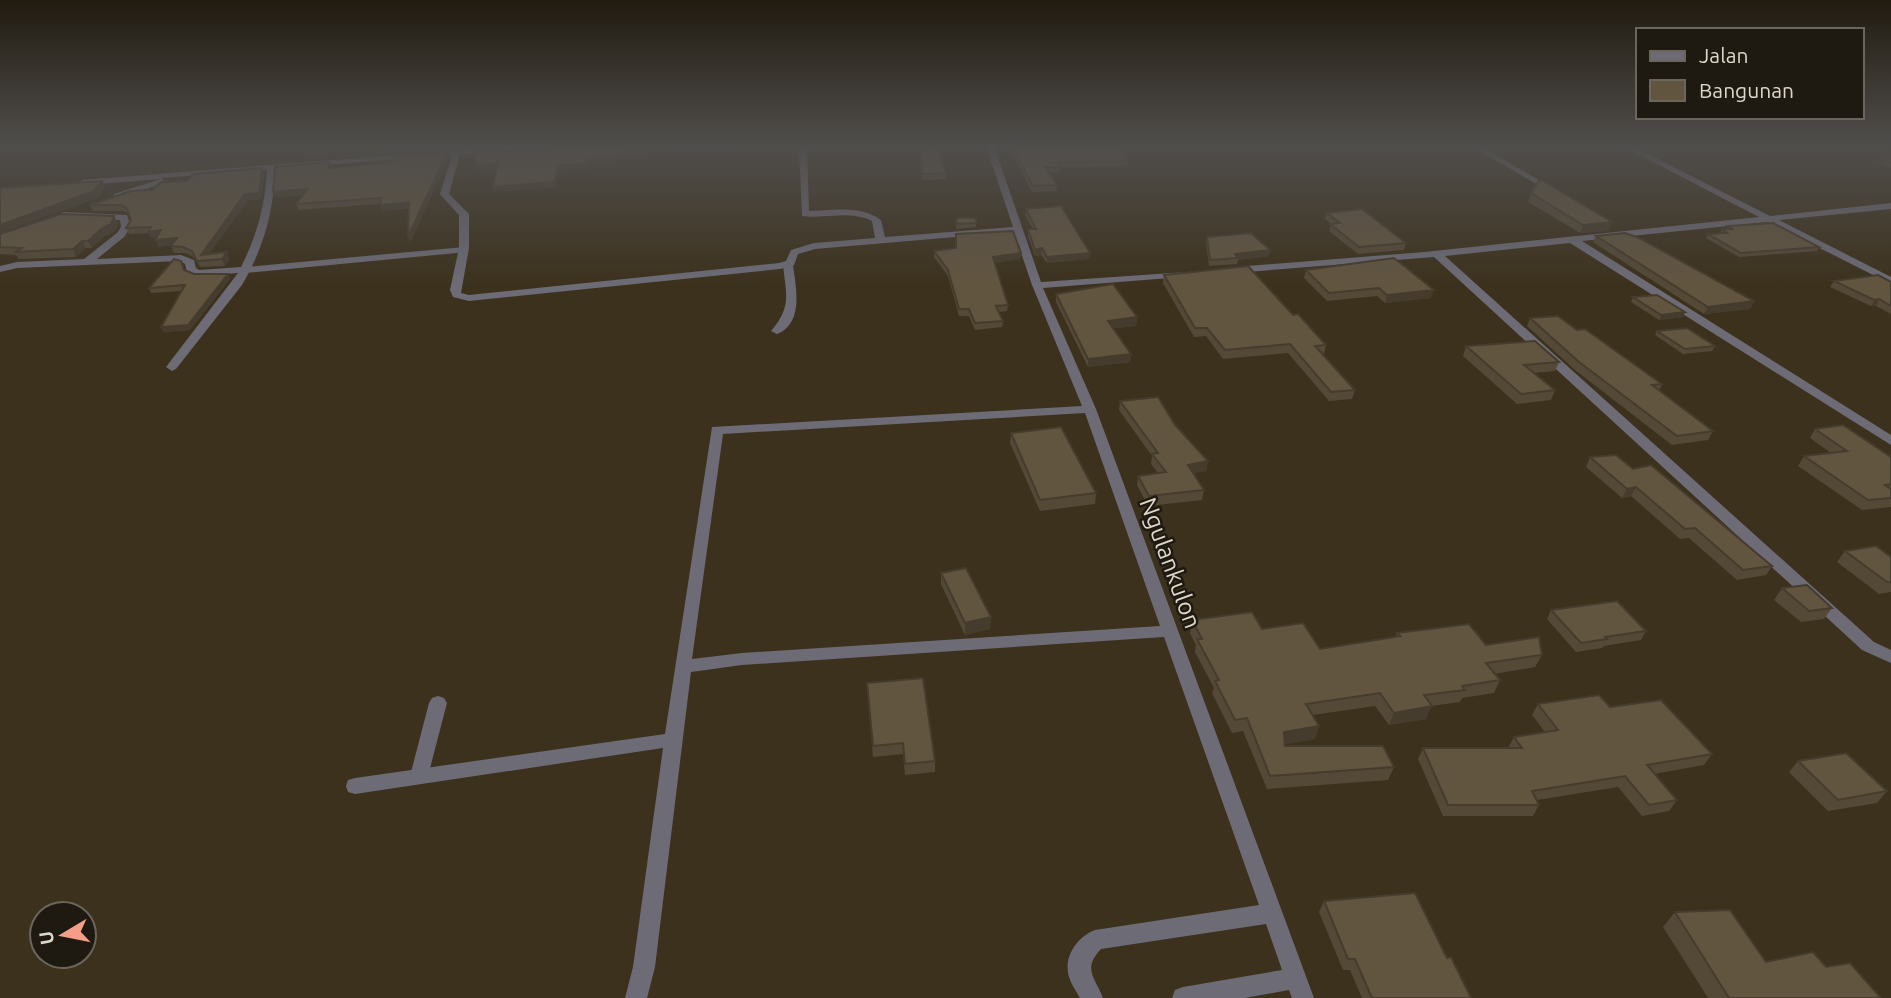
<svg xmlns="http://www.w3.org/2000/svg" width="1891" height="998" font-family="Ubuntu,sans-serif">
  <rect width="100%" height="100%" fill="#3c311d"/>
  <g fill="none" stroke-linecap="round" stroke-linejoin="round">
    <!-- path -->
    <path stroke="#706654" stroke-width="2.5" stroke-dasharray="2.5 2.5" stroke-linecap="butt" d="M243 153 265 146"/>
    <!-- lane -->
    <path fill="#6d6b76" fill-rule="evenodd" d="M464 247 467 248V252L245 273 240 270 245 267Z
      M788 262 793 265C796 288 804 323 777 334L771 331C792 307 786 294 783 265Z
      M438 696 444 698 447 703 428 776 426 781 419 784 412 781 410 776 429 703 432 698Z"/>
    <!-- street -->
    <path fill="#6d6b76" fill-rule="evenodd" d="M509 146H540L536 148 460 154 449 194 469 214V248L461 293 469 295 779 263 786 261 791 250 814 243 875 238 872 221C849 210 826 219 802 216L799 146H807L809 211C832 210 861 205 881 220L885 237 1013 227 986 146H994L1041 282 1186 272 1187 274 1182 277 1043 288 1096 409 1314 998H1292L1289 990 1245 998H1172L1175 990 1183 987 1282 970 1266 924 1101 949C1082 969 1095 977 1103 998H1080C1076 991 1071 984 1069 977 1063 957 1077 937 1095 930L1259 905 1164 637 742 665 691 672 655 967 647 998H625L633 967 663 748 355 794 348 792 346 786 348 780 355 778 665 734 712 427 1082 406 1032 285 1014 232 815 249 798 254 794 265 780 269 469 301 453 297 450 290 459 248V215L440 194 452 155 444 153 448 151ZM1085 413 1160 626 742 653 692 659 723 434Z
      M1471 146H1480L1557 190 1550 192Z
      M1622 146H1632L1770 216 1891 203V209L1779 220 1891 277V284L1768 222 1582 241 1891 435V445L1570 243 1445 256 1874 642 1891 650V663L1862 650 1434 257 1234 273 1229 270 1234 267 1424 252 1759 217Z
      M410 154 414 156 413 158 275 169C274 212 263 249 242 285L176 369 172 371 166 367 238 273 197 276 187 272 185 264 180 261 17 268 0 272V266L17 262 84 259 117 233 121 227 120 220 61 217V213L64 212 127 215 131 227 124 237 97 259 181 255 194 260 196 268 199 270 241 267C257 235 265 206 267 170L161 178 165 181 164 183 117 199 114 198V194L161 179 85 185 81 182 82 180Z"/>
  </g>
  <!-- wall -->
  <path fill="#544937" d="M771 146 772 150 731 153 730 148 617 158V161L589 163V168L559 170 556 187 494 192 493 187 497 168 477 170 502 149 503 153 545 150Z
    M920 146 946 173V179L922 180Z
    M1008 146H1120L1128 161 1127 166 1060 168V172L1049 173 1057 185 1056 191 1032 192Z
    M447 153 448 158 410 243 409 208 382 211 380 204 298 210 296 204 303 195 275 197 273 192 331 168 393 162Z
    M1891 157V168L1878 163 1880 159Z
    M262 168 264 174 261 199 248 200 209 254 227 252 229 259 225 266 200 267 195 258 186 253H174L171 246 172 245 158 247 157 237 151 238 148 233 129 234 126 228 131 220 129 214 124 211H93L90 205 187 181Z
    M1531 193 1608 231 1580 233 1528 202Z
    M1026 209 1090 253 1089 259 1047 263 1041 255 1035 256 1028 236V229H1033L1025 215Z
    M1327 213 1406 243 1404 250 1358 254 1329 231 1331 224 1325 219Z
    M957 218H976V227L956 229Z
    M118 223 115 231 104 236 92 248H86L76 257 19 259 16 255 0 254V234Z
    M1728 226 1819 247 1817 251 1739 257 1706 238 1708 234 1720 233 1722 229H1726Z
    M1596 236 1754 301 1750 309 1704 314 1593 242Z
    M1207 237 1270 250 1269 256 1238 260 1237 264 1209 266 1206 243Z
    M934 251 1021 253 1020 259 994 263 1008 305 1007 311 999 312 1003 321 1002 327 975 330 969 316H959L948 276 934 257Z
    M184 270 194 274H228L230 279 190 330 164 332 161 327 182 291 151 293 149 288Z
    M1306 270 1431 298 1385 303 1377 296 1327 301 1304 278Z
    M1164 275 1293 315 1326 345 1324 354H1322L1355 390 1352 399 1329 401 1288 353 1223 359 1206 336 1194 337 1163 283Z
    M1834 281 1891 282V314L1876 306H1871L1830 287Z
    M1056 294 1137 317 1136 326 1113 328 1131 354 1130 362 1088 367 1056 302Z
    M1633 297 1685 312 1683 317 1659 320 1631 302Z
    M1530 318 1577 330 1662 384 1659 391 1713 431 1708 440 1672 445 1575 370 1527 326Z
    M1657 331 1715 346 1712 351 1683 354 1655 335Z
    M1466 346 1559 362 1555 371 1535 373 1555 390 1551 400 1517 404 1463 356Z
    M1120 401 1175 425 1208 461 1206 471 1193 473 1204 490 1202 500 1148 506 1137 485 1138 476 1158 473 1151 464 1152 456 1119 410Z
    M1815 429 1891 457V507L1862 510 1798 466 1804 456 1831 453 1810 438Z
    M1011 433 1096 493 1095 504 1040 511 1010 443Z
    M1590 457 1633 469 1772 566 1766 575 1737 580 1689 538 1680 539 1631 496 1622 498 1586 467Z
    M1845 551 1891 557V592L1879 594 1837 562Z
    M941 573 991 617 990 629 965 635 941 584Z
    M1782 588 1832 608 1824 619 1801 622 1774 600Z
    M1551 610 1646 631 1641 640 1604 646 1602 648 1576 652 1547 619Z
    M1192 620 1262 629 1320 649 1395 637 1397 633 1486 645 1542 655 1535 667 1494 674 1500 680 1494 693 1462 698 1460 702 1431 706 1426 719 1389 725 1375 706 1313 715 1315 739 1285 744V746L1394 767 1388 780 1267 789 1243 731 1232 733 1212 693 1214 688 1195 652 1196 645 1190 633Z
    M867 683 935 761V772L905 775 903 754 873 757Z
    M1538 704 1610 707 1712 754 1704 765 1654 774 1677 800 1669 811 1642 816 1618 787 1537 800 1539 805 1533 816H1443L1418 759 1423 748H1508L1514 737 1545 732 1532 715Z
    M1798 761 1887 791 1877 803 1828 811 1789 772Z
    M1324 901 1447 958 1471 998H1362L1350 970H1343L1319 912Z
    M1675 912 1766 962 1826 967 1881 998H1708L1663 927Z"/>
  <!-- shaded-wall -->
  <path fill="#453c2d" d="M328 146H331V157L305 159 302 151Z
    M429 146H456L455 148 392 153 391 149Z
    M706 146H731V148L617 158 616 154Z
    M447 153 448 158 410 243 408 237Z
    M616 156 617 161 589 163V168L559 170 556 187 494 192 493 187 558 166 588 159Z
    M497 163 499 167 477 170 475 165Z
    M262 168 264 174 261 199 248 200 204 261 201 255Z
    M102 181 106 187 98 198 0 233V225Z
    M308 189 310 194 275 197 273 192Z
    M409 202 411 207 382 211 380 205Z
    M114 216 118 223 115 231 104 236 92 248 88 241Z
    M1612 222 1608 231 1580 233 1583 225Z
    M161 230 164 237 151 238 148 232Z
    M177 238 180 244 158 247 155 240Z
    M82 241 86 248 76 257 73 249Z
    M1042 248 1041 255 1035 256V250Z
    M1270 250 1269 256 1238 260V258L1235 254Z
    M227 252 229 259 225 266 222 259Z
    M1021 253 1020 259 992 263 993 257Z
    M1090 253 1089 259 1047 263V257Z
    M228 274 230 279 190 330 164 332 161 327Z
    M1434 290 1431 298 1385 303 1387 295Z
    M1879 299 1876 306H1871L1874 300Z
    M1754 301 1750 309 1704 314 1708 307Z
    M1685 312 1683 317 1659 320 1661 315Z
    M1137 317 1136 326 1107 329 1108 321Z
    M1131 354 1130 362 1088 367V359Z
    M1208 461 1206 471 1187 474 1188 465Z
    M1636 487 1631 496 1622 498 1627 489Z
    M991 617 990 629 965 635V623Z
    M1432 706 1426 719 1389 725 1394 713Z
    M1319 726 1315 739 1280 745 1284 732Z"/>
  <!-- building -->
  <path fill="#625540" stroke="#453c2d" stroke-width="2" d="M303 146H328V149L302 151Z
    M391 146H429L391 149Z
    M547 146H706L616 154V156L588 159V163L558 166 554 182 493 187 498 160 497 163 475 165 476 151 502 149 501 153 545 150Z
    M730 146H771L730 148Z
    M920 146H937L946 173 922 174Z
    M1011 146H1120L1128 161 1058 162 1060 167H1045L1057 185 1033 186Z
    M447 153 408 237 409 202 380 205 381 198 296 204 308 189 273 192 275 167 329 162V168L393 162 392 157Z
    M1891 157V163L1880 159Z
    M262 168 259 193 245 194 201 255 227 252 222 259 197 261 192 251 183 247 171 246 177 238 155 240 161 230 148 232 151 227 126 228 131 220 127 209 121 205H90L131 191 152 190 161 182 187 181 193 174Z
    M1540 179 1612 222 1583 225 1531 193Z
    M102 181 94 191 0 225V188Z
    M1061 206 1090 253 1047 257 1042 248 1035 250 1028 229H1036L1026 209Z
    M1362 209 1406 243 1359 247 1330 224 1340 223 1327 213Z
    M61 214 114 216 111 224 101 229 88 241H82L73 249 15 252 22 248 0 247V234Z
    M957 218H976V223L956 224Z
    M1773 223 1819 247 1741 253 1708 234 1727 233 1722 229H1732L1728 226Z
    M1013 231 1021 253 993 257 1008 305 996 306 1003 321 975 323 969 309H959L948 270 934 251 956 248V234Z
    M1251 233 1270 250 1235 254 1238 258 1210 260 1207 237Z
    M1625 233 1639 238 1754 301 1708 307 1596 236Z
    M1394 258 1434 290 1387 295 1379 288 1329 293 1306 270Z
    M174 259 181 261 184 270 194 274H228L188 325 161 327 185 285 149 288Z
    M1248 266 1293 315 1298 314 1326 345 1315 346 1355 390 1331 392 1290 344 1225 350 1207 328H1195L1164 275Z
    M1878 275 1891 282V306L1879 299 1874 300 1834 281Z
    M1113 284 1137 317 1108 321 1131 354 1088 359 1056 294Z
    M1657 295 1685 312 1661 315 1633 297Z
    M1558 316 1577 330 1585 329 1662 384 1652 385 1713 431 1677 436 1579 362 1530 318Z
    M1687 328 1715 346 1685 349 1657 331Z
    M1535 341 1559 362 1524 365 1555 390 1521 394 1466 346Z
    M1158 397 1175 425 1208 461 1188 465 1204 490 1149 496 1138 476 1166 472 1152 454 1158 453 1120 401Z
    M1843 425 1891 457V484L1885 485 1891 489V498L1868 500 1804 456 1847 451 1815 429Z
    M1061 427 1096 493 1040 500 1011 433Z
    M1616 455 1633 469 1651 465 1772 566 1743 570 1695 528 1685 529 1636 487 1627 489 1590 457Z
    M1876 546 1891 557V582H1887L1845 551Z
    M966 568 991 617 965 623 941 573Z
    M1807 585 1832 608 1809 611 1782 588Z
    M1617 601 1646 631 1605 637 1607 639 1581 643 1551 610Z
    M1252 612 1262 629 1303 623 1320 649 1400 636 1397 633 1469 624 1486 645 1539 637 1542 655 1486 663 1500 680 1462 686 1465 690 1424 695 1432 706 1394 713 1380 693 1306 704 1319 726 1284 732 1285 746H1383L1394 767 1270 776 1247 718 1235 720 1215 681 1219 680 1197 639H1202L1192 620Z
    M923 678 935 761 905 764 903 743 873 746 867 683Z
    M1599 695 1610 707 1661 700 1712 754 1647 765 1677 800 1649 805 1625 776 1532 791 1539 805H1448L1423 748H1522L1514 737 1558 730 1538 704Z
    M1846 753 1887 791 1838 800 1798 761Z
    M1415 893 1447 958 1451 957 1471 998H1372L1355 959H1348L1324 901Z
    M1730 910 1766 962 1813 952 1826 967 1850 963 1881 998H1729L1675 912Z"/>
  <!-- sky -->
  <linearGradient id="sky" x2="0" y2="1"><stop stop-color="#211b10"/><stop offset="0.51" stop-color="#504e4c"/><stop offset="1" stop-color="#504e4c" stop-opacity="0"/></linearGradient>
  <rect width="1891" height="285" fill="url(#sky)"/>
  <g text-anchor="middle" stroke-width="5" stroke-linejoin="round" paint-order="stroke">
    <!-- street labels -->
    <g font-size="24" fill="#ded7cb" stroke="#1f1a11">
      <text transform="translate(1170 563) rotate(70)" y="8">Ngulankulon</text>
    </g>
  </g>
  <!-- legend -->
  <rect x="1636" y="28" width="228" height="91" fill="#1f1a11" stroke="#6b665b" stroke-width="2"/>
  <rect x="1650" y="51" width="35" height="10" fill="#6d6b76" stroke="#6b665b" stroke-width="2"/>
  <text x="1699" y="63" font-size="21" fill="#ded7cb">Jalan</text>
  <rect x="1650" y="80" width="35" height="21" fill="#625540" stroke="#6b665b" stroke-width="2"/>
  <text x="1699" y="98" font-size="21" fill="#ded7cb">Bangunan</text>
  <!-- north arrow -->
  <g transform="translate(63 935) rotate(260)"><circle r="33" fill="#1f1a11" stroke="#6b665b" stroke-width="2"/>
  <path d="M0-5L12 26L0 18L-12 26Z" fill="#f49e87"/>
  <text y="-10" font-size="19" font-weight="bold" text-anchor="middle" fill="#ded7cb">U</text>
  </g>
</svg>
